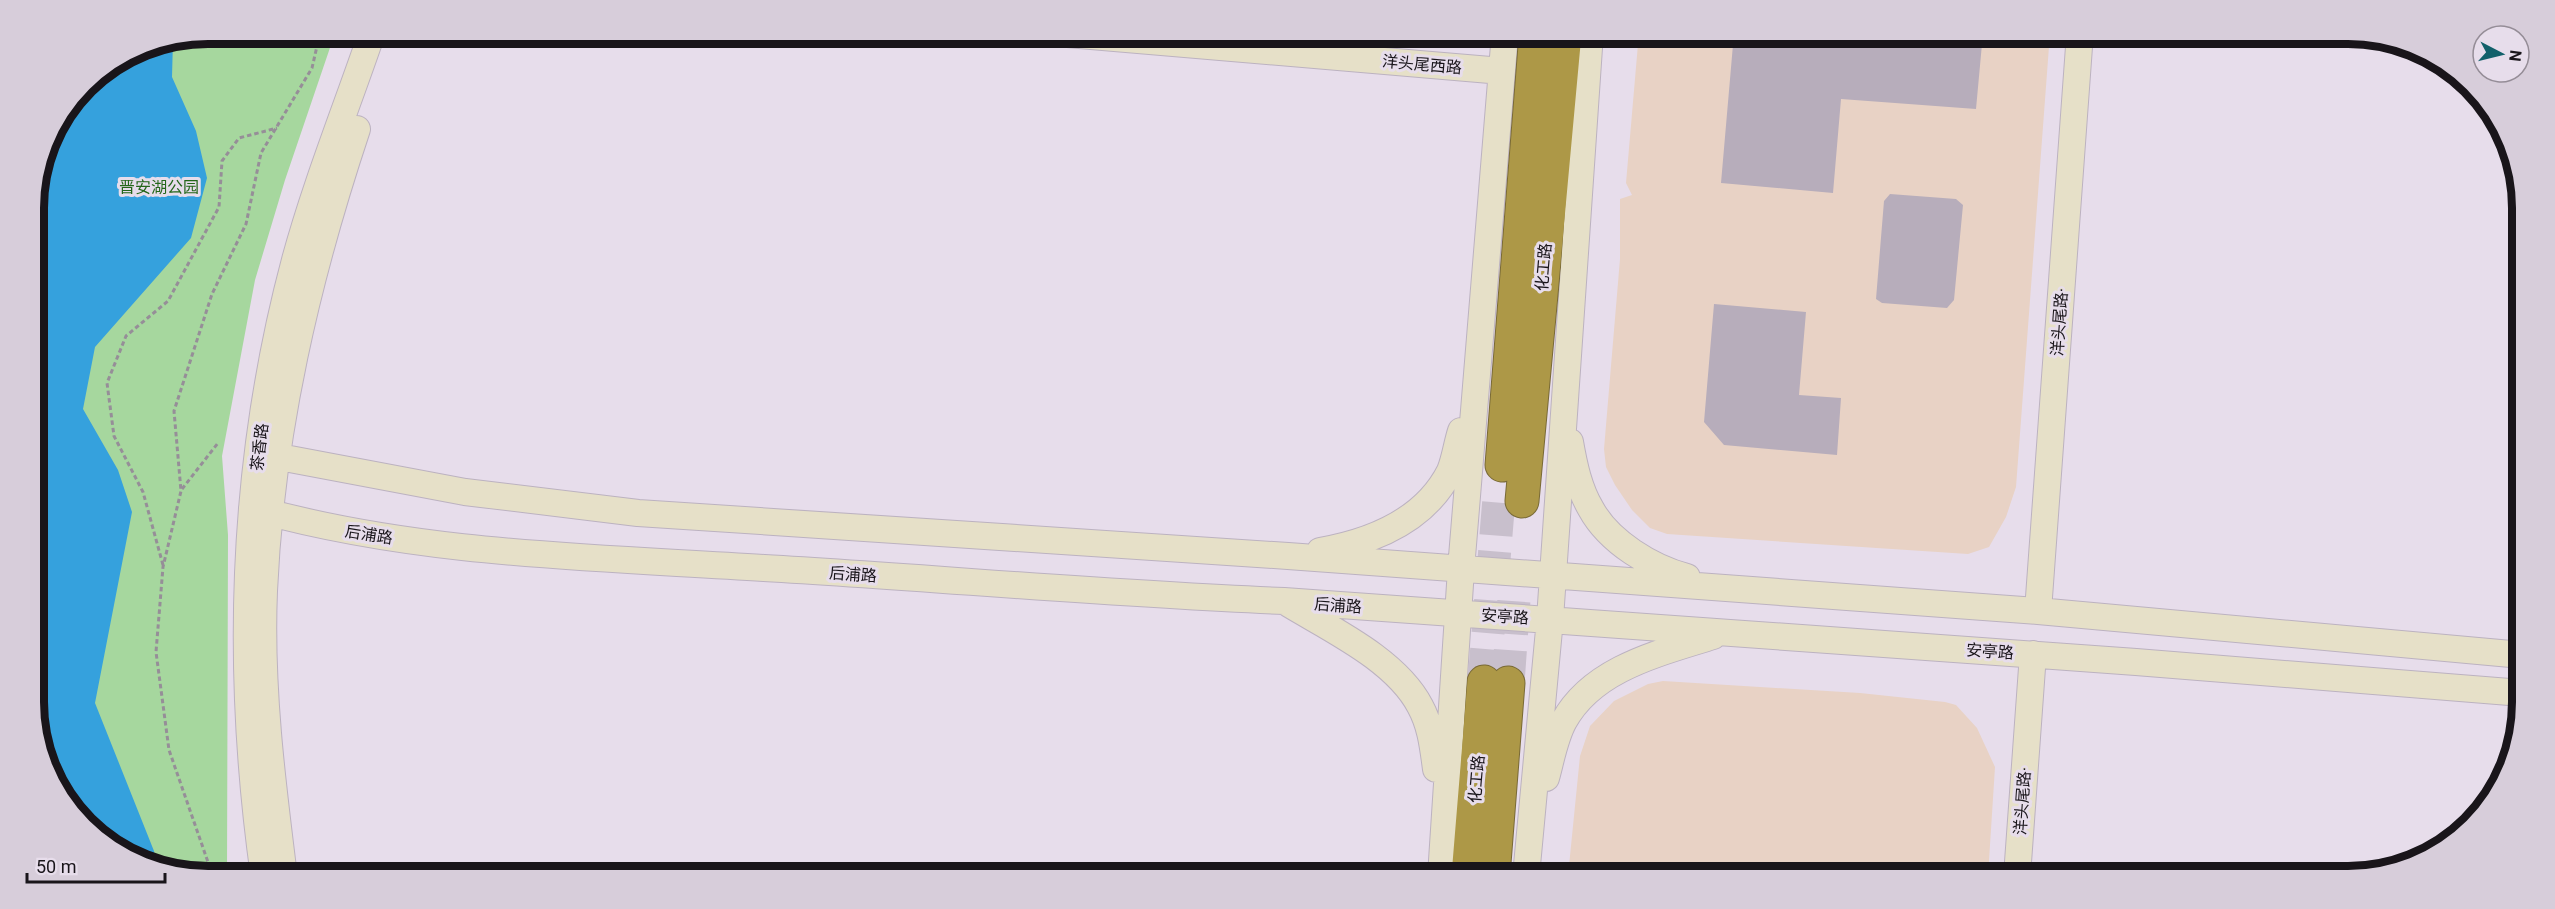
<svg xmlns="http://www.w3.org/2000/svg" width="2555" height="909" font-family="Roboto,'Noto Sans SC',sans-serif">
  <rect width="100%" height="100%" fill="#e7ddeb"/>
  <!-- commercial -->
  <path fill="#e8d2c5" d="M1636 33H2050L2016 487 2006 517 1989 547 1968 554 1667 534 1650 528 1632 510 1615 485 1606 467 1604 449 1620 259V199L1632 195 1626 183 1638 44Z
    M1663 681 1860 693 1945 702 1956 705 1977 728 1995 767 1988 876H1568L1580 756 1590 726 1614 701 1648 684Z"/>
  <!-- green -->
  <path fill="#a6d79e" d="M208 33H335L285 180 255 280 222 456 228 535 227 876H208L152 867 77 817 36 735 33 196 51 130 92 77 141 46Z"/>
  <!-- water -->
  <path fill="#35a1dd" d="M173 40 172 77 196 131 207 178 191 238 95 347 83 409 118 470 132 512 95 703 154 851 157 868 77 817 36 735 33 196 51 130 92 77 141 46Z"/>
  <!-- building -->
  <path fill="#b7adbb" d="M1734 33H1983L1976 109 1841 99 1833 193 1721 183Z
    M1890 194 1956 199 1963 205 1954 300 1947 308 1882 303 1876 299 1884 201Z
    M1714 304 1806 312 1799 395 1841 398 1837 455 1724 445 1704 422Z"/>
  <g fill="none" stroke-linecap="round" stroke-linejoin="round">
    <!-- highway-tunnel -->
    <path stroke="#c8bfcc" stroke-width="33" stroke-dasharray="33 16" stroke-linecap="butt" d="M1484 682 1499 498
      M1508 683 1515 586"/>
    <defs>
      <path id="secondary" d="M1056 33 1502 71
        M1570 442C1574 465 1579 489 1591 509 1609 542 1652 568 1687 577
        M258 453 465 492 638 513 1288 556 2038 611 2522 655
        M252 508C418 555 593 557 764 568 937 578 1110 594 1284 601L2136 662 2522 693
        M1320 551C1371 542 1425 521 1450 471 1455 459 1457 443 1461 431
        M1289 604C1332 630 1396 660 1420 706 1431 726 1433 747 1436 769
        M2038 611 2080 33
        M1546 778C1551 760 1555 737 1564 721 1593 668 1660 653 1713 636
        M264 876C235 670 241 462 295 260 316 183 346 109 372 33
        M284 876C272 781 260 686 264 591 271 432 307 279 357 129
        M1441 876 1461 569 1505 33
        M1526 876 1550 619 1590 33
        M2017 876 2033 654"/>
      <path id="highway" d="M1502 465 1536 33
        M1522 501 1565 33
        M1468 876 1484 682
        M1493 876 1508 683"/>
    </defs>
    <!-- secondary casing -->
    <use href="#secondary" stroke="#bcb2c0" stroke-width="28"/>
    <!-- highway casing -->
    <use href="#highway" stroke="#796a37" stroke-width="35"/>
    <!-- path -->
    <path stroke="#968e98" stroke-width="3" stroke-dasharray="4.5 3" stroke-linecap="butt" d="M182 489 218 443
      M163 565 143 492 114 436 107 383 126 336 168 301 219 207 222 161 239 138 277 128
      M210 876 209 865 169 750 156 652 163 567 181 491 174 411 212 294 246 224 261 153 312 68 320 33"/>
    <!-- secondary -->
    <use href="#secondary" stroke="#e6e0c8" stroke-width="26"/>
    <!-- highway -->
    <use href="#highway" stroke="#ad9847" stroke-width="33"/>
  </g>
  <g text-anchor="middle" stroke-width="6" stroke-linejoin="round" paint-order="stroke">
    <!-- street labels -->
    <g font-size="16" fill="#19151a" stroke="#e7ddeb">
      <text transform="translate(1422 64) rotate(5)" y="6">洋头尾西路</text>
      <text transform="translate(1543 267) rotate(-85)" y="6">化工路</text>
      <text transform="translate(2059 322) rotate(-86)" y="6">洋头尾路·</text>
      <text transform="translate(259 447) rotate(-83)" y="6">茶香路</text>
      <text transform="translate(369 534) rotate(9)" y="6">后浦路</text>
      <text transform="translate(853 574) rotate(4)" y="6">后浦路</text>
      <text transform="translate(1338 605) rotate(4)" y="6">后浦路</text>
      <text transform="translate(1505 616) rotate(4)" y="6">安亭路</text>
      <text transform="translate(1990 651) rotate(4)" y="6">安亭路</text>
      <text transform="translate(1476 779) rotate(-85)" y="6">化工路</text>
      <text transform="translate(2022 801) rotate(-86)" y="6">洋头尾路·</text>
    </g>
    <!-- park labels -->
    <g font-size="16" fill="#24661a" stroke="#e7ddeb">
      <text x="159" y="193">晋安湖公园</text>
    </g>
  </g>
  <!-- crop -->
  <path d="M0 0H2555V909H0ZM208 44H2348A164 164 0 0 1 2512 208V702A164 164 0 0 1 2348 866H208A164 164 0 0 1 44 702V208A164 164 0 0 1 208 44Z" fill="#d7cdda" fill-rule="evenodd"/>
  <path fill="none" stroke="#19151a" stroke-width="8" d="M208 44H2348A164 164 0 0 1 2512 208V702A164 164 0 0 1 2348 866H208A164 164 0 0 1 44 702V208A164 164 0 0 1 208 44Z"/>
  <!-- north arrow -->
  <g transform="translate(2501 54) rotate(97)"><circle r="28" fill="#e7ddeb" stroke="#958d97" stroke-width="1.5"/>
  <path d="M0-4.5L10 22L0 15L-10 22Z" fill="#12606a"/>
  <text y="-9" font-size="16" font-weight="bold" text-anchor="middle" fill="#19151a">N</text>
  </g>
  <!-- scale -->
  <path d="M27 873v9h138v-9" fill="none" stroke="#19151a" stroke-width="3"/>
  <text x="36" y="873" font-size="18" fill="#19151a" stroke="#e7ddeb" stroke-width="4.5" paint-order="stroke">50 m</text>
</svg>
